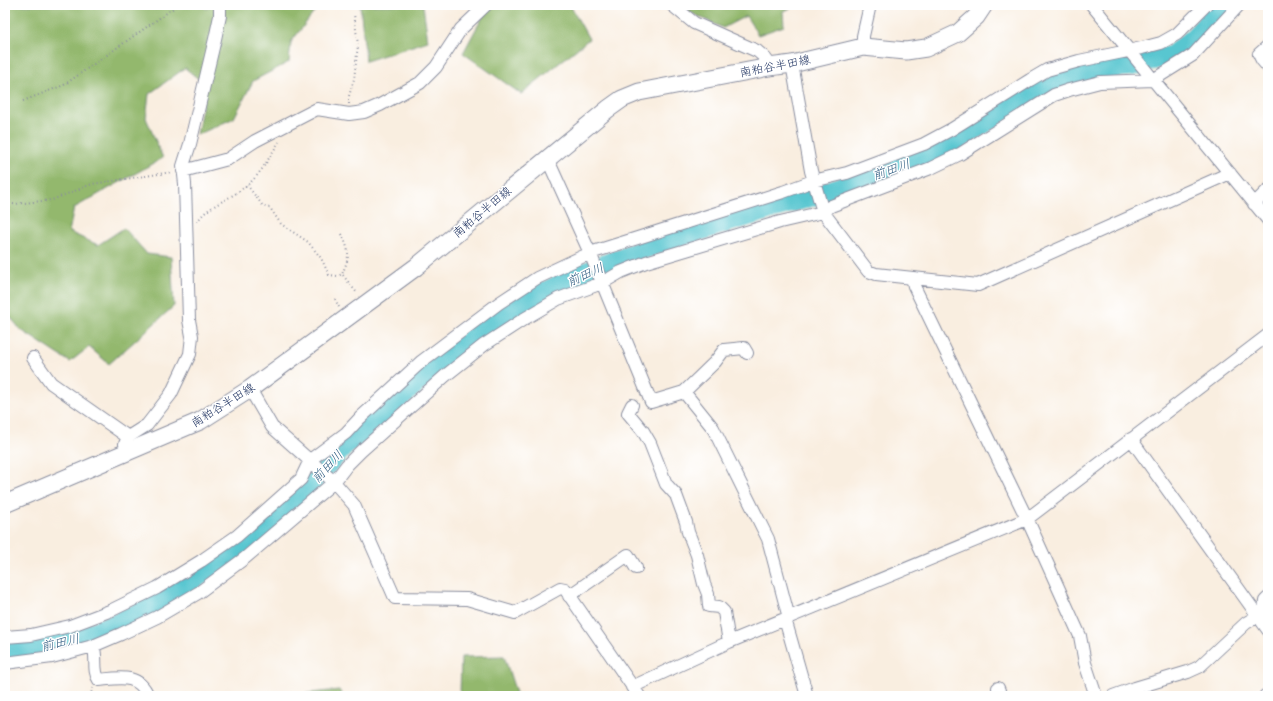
<svg xmlns="http://www.w3.org/2000/svg" width="1273" height="701" font-family="'Architects Daughter','Klee One',sans-serif">
  <rect width="100%" height="100%" fill="#fff"/>
  <filter id="ink" filterUnits="userSpaceOnUse"><feTurbulence type="fractalNoise" baseFrequency=".025" numOctaves="2"/><feDisplacementMap in="SourceGraphic" scale="8" xChannelSelector="R" yChannelSelector="G"/><feConvolveMatrix kernelMatrix="1 2 1 2 8 2 1 2 1" color-interpolation-filters="sRGB"/></filter>
  <filter id="wash" filterUnits="userSpaceOnUse"><feTurbulence type="fractalNoise" baseFrequency=".012" numOctaves="4" result="noise"/><feDisplacementMap in="SourceGraphic" scale="16" xChannelSelector="R" yChannelSelector="G"/><feGaussianBlur stdDeviation="0.9" result="paint"/><feColorMatrix in="noise" values="0 0 0 0 0 0 0 0 0 0 0 0 0 0 0 0 0 1.4 0 .05"/><feComposite in="paint" operator="in"/></filter>
  <g filter="url(#wash)">
    <rect width="100%" height="100%" fill="#f9eee0"/>
    <!-- forest -->
    <path fill="#93b86d" stroke="#577466" d="M5 5H202L206 9 211 5H328L319 6 291 42 289 62 253 81 234 118 197 135 206 85 185 68 149 94 146 118 163 158 74 208 69 232 98 245 124 228 147 254 171 257 174 306 109 364 89 347 70 362 21 330 5 311Z
      M360 5H423L428 41 366 61Z
      M489 5H570L589 39 521 94 463 53Z
      M690 5H799L783 11 784 26 758 35 746 16 723 28 689 12Z
      M504 656 517 696H460L461 657Z
      M339 690 343 696H282Z"/>
    <g fill="none" stroke-linecap="round" stroke-linejoin="round">
      <!-- river -->
      <path stroke="#59c6d0" stroke-width="20" d="M5 650 52 646 79 638 138 613 208 571 257 534 295 501 343 448 439 364 475 335 530 299 578 275 625 256 664 242 811 197 928 156 956 142 1042 86 1086 71 1133 66 1172 55 1191 40 1223 5"/>
    </g>
  </g>
  <g filter="url(#ink)">
    <g fill="none" stroke-linecap="round" stroke-linejoin="round">
      <defs>
        <path id="minor" d="M672 5 694 23 757 51C762 55 769 60 769 67
          M1092 5 1268 220
          M1268 46 1259 54 1262 60 1268 67
          M863 47V36L870 5
          M792 64 811 171 823 212 868 271 876 274 978 285 1230 173
          M547 158 590 253 651 402 684 392
          M183 171 228 159 255 141 317 109 349 114 364 112 380 105 420 83 436 67 461 29 486 5
          M1254 204 1268 190
          M912 278 914 286 1029 523 1080 636 1085 663 1096 696
          M747 353 744 348 724 350 715 362 684 392 713 428 768 539 789 618
          M33 358 51 383 128 437 125 444
          M250 389 272 427 334 482 354 505 395 598 467 599 515 613 560 588 565 589 639 696
          M632 405 628 413 643 431 650 443 666 484 676 495 686 522 688 532 697 555 704 584 708 594 709 606 719 607 724 612 729 642 1027 519 1268 335
          M128 437 147 425 171 394 190 354 192 336 189 320 185 184 183 166 190 144 215 39 220 16V5
          M1131 439 1268 630
          M569 596 628 555 636 568
          M1264 611 1265 601 1268 598
          M785 619 807 696
          M5 637 31 635 70 626 112 610 157 588 201 561 237 536 301 479 310 460 346 433 360 418 422 361 499 303 537 278 590 253 783 192 813 181 847 173 924 144 952 129 1030 80 1047 70 1079 61 1142 48 1161 43 1177 34 1206 5
          M93 646C98 657 92 670 99 680 119 678 139 673 148 696
          M5 663 52 657 93 646 121 634 157 617 198 593 245 558 334 482 347 465 361 451 445 376 484 345 524 319 558 299 602 283 621 272 646 262 780 222 823 212 831 206 931 168 960 154 1054 95 1069 90 1100 82 1153 80 1193 55 1239 5
          M632 687 729 642
          M998 688 1001 696
          M1113 696 1135 688 1188 672 1199 667 1246 623 1268 610
          M1265 696 1268 694"/>
        <path id="secondary" d="M5 504 200 421 250 389 416 267 608 109 622 99 639 92 769 67 792 64 863 47 906 51 926 48 958 33 976 17 984 5"/>
      </defs>
      <!-- minor casing -->
      <use href="#minor" stroke="#8a8e9f" stroke-width="14"/>
      <!-- secondary casing -->
      <use href="#secondary" stroke="#8a8e9f" stroke-width="19"/>
      <!-- path -->
      <path stroke="#8a8e9f" stroke-width="2" stroke-dasharray="1 3" stroke-linecap="butt" d="M23 101 64 85 178 5
        M349 104V96L354 79 358 45 354 14
        M247 185 263 206 270 208 281 224 308 242 321 258 329 275 338 276 342 274 357 293
        M5 205 52 200 92 184 172 172
        M197 222C205 210 216 205 228 198 234 195 241 190 246 186 261 175 269 157 279 142
        M342 234C350 253 350 256 342 274
        M335 299 339 307
        M90 696 93 688"/>
      <!-- minor -->
      <use href="#minor" stroke="#fff" stroke-width="12"/>
      <!-- secondary -->
      <use href="#secondary" stroke="#fff" stroke-width="17"/>
    </g>
  </g>
  <g text-anchor="middle" stroke-width="3" stroke-linejoin="round" paint-order="stroke">
    <!-- street labels -->
    <g font-size="12" fill="#1b2f5e" stroke="#fff">
      <text transform="translate(775 66) rotate(-11)" y="4">南粕谷半田線</text>
      <text transform="translate(482 212) rotate(-40)" y="4">南粕谷半田線</text>
      <text transform="translate(223 405) rotate(-32)" y="4">南粕谷半田線</text>
    </g>
    <!-- water labels -->
    <g font-size="13" font-style="italic" fill="#2e5c80" stroke="#fff">
      <text transform="translate(891 169) rotate(-19)" y="5">前田川</text>
      <text transform="translate(585 274) rotate(-24)" y="5">前田川</text>
      <text transform="translate(327 466) rotate(-47)" y="5">前田川</text>
      <text transform="translate(60 642) rotate(-13)" y="5">前田川</text>
    </g>
  </g>
  <!-- margin -->
  <rect width="1273" height="701" fill="none" stroke="#fff" stroke-width="20"/>
</svg>
